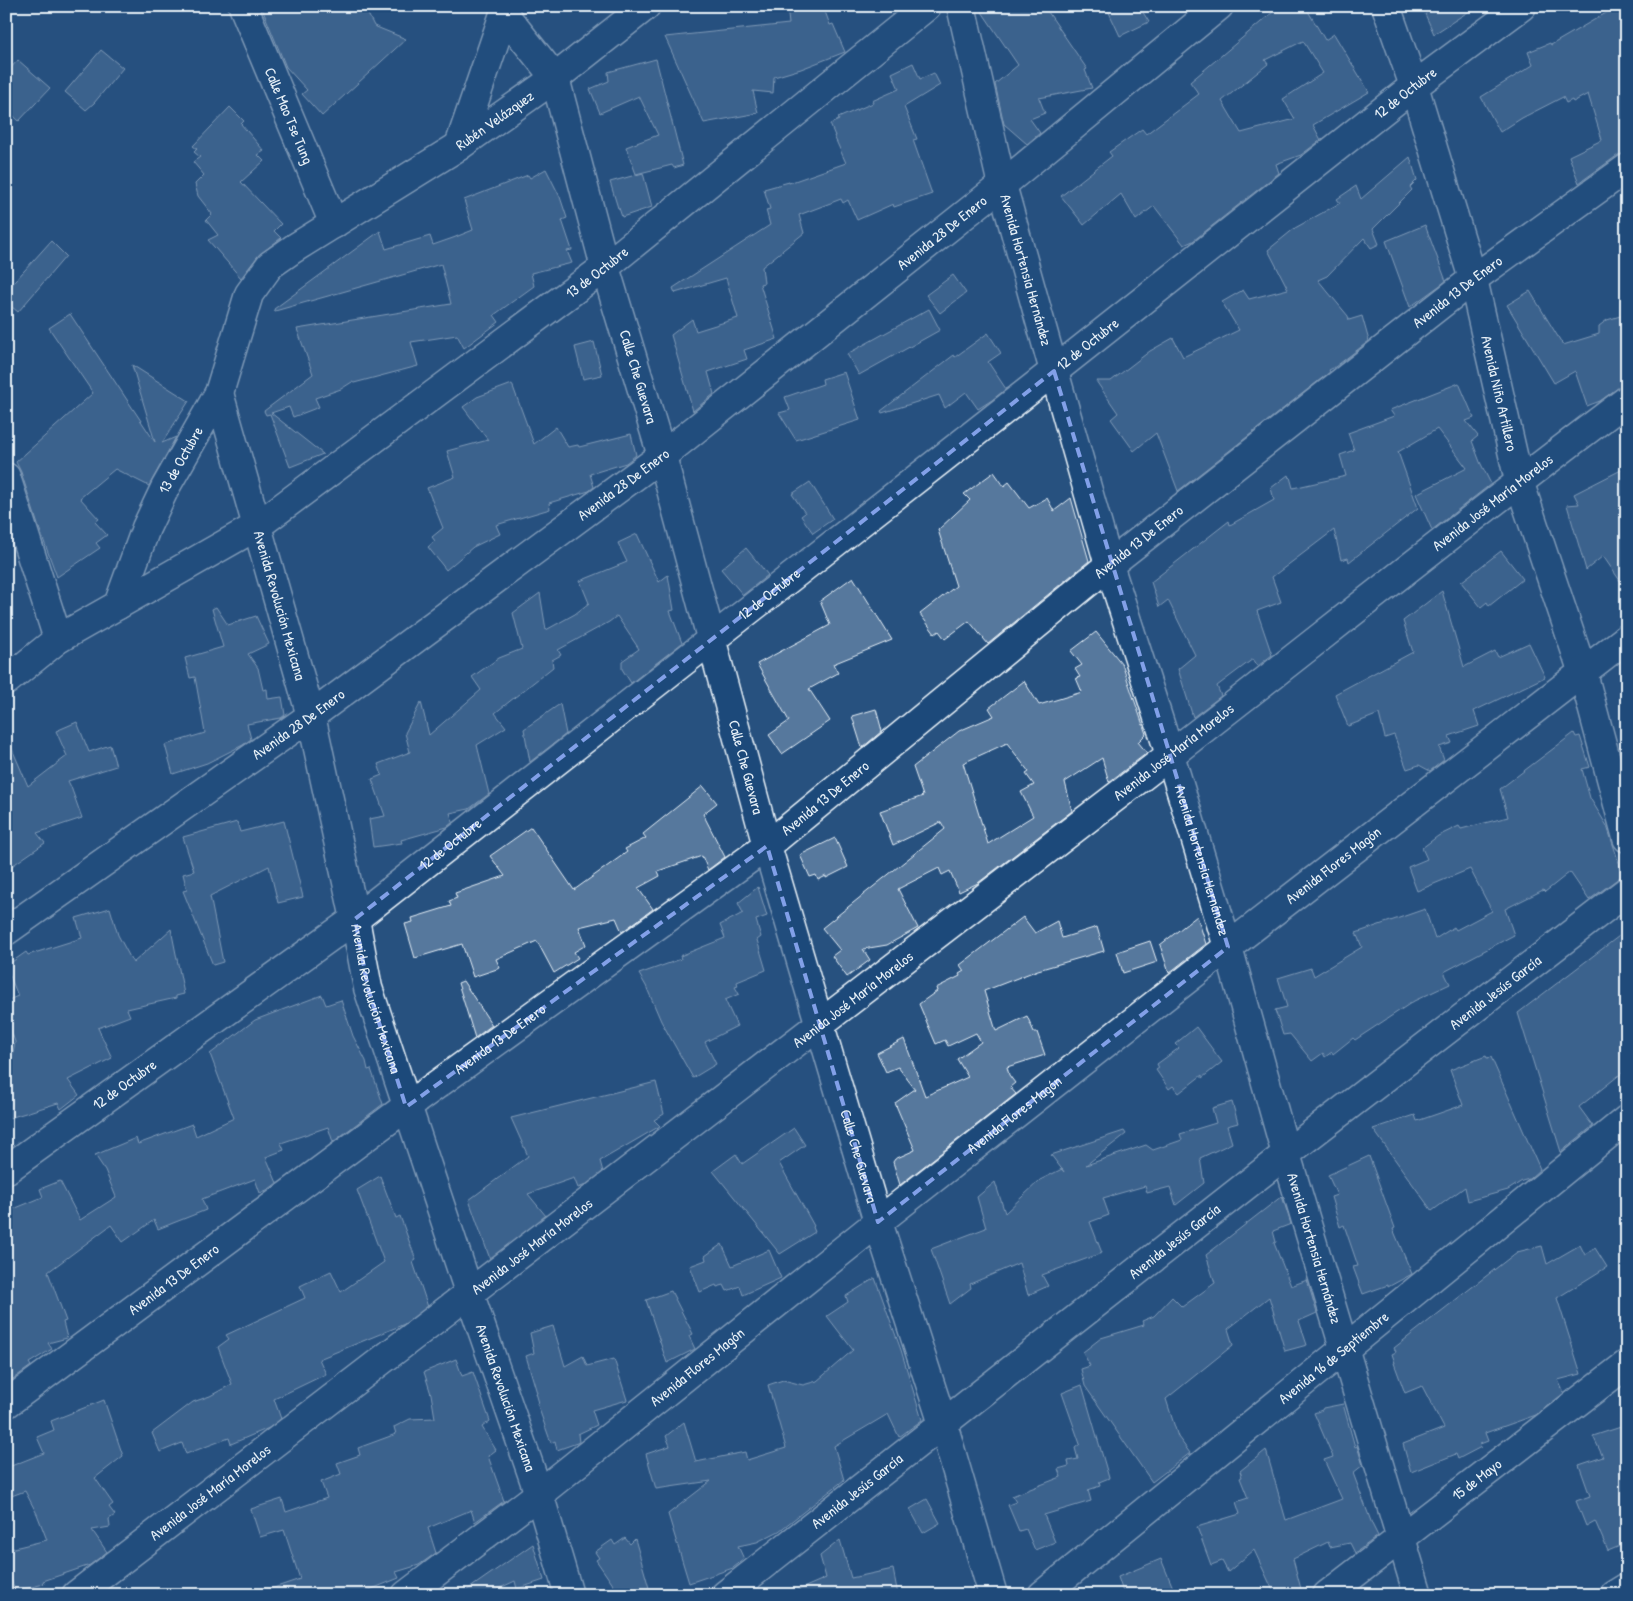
<svg xmlns="http://www.w3.org/2000/svg" width="1633" height="1601" font-family="'Patrick Hand',sans-serif">
  <rect width="100%" height="100%" fill="#27517f"/>
  <filter id="ink" filterUnits="userSpaceOnUse"><feTurbulence type="fractalNoise" baseFrequency=".02" numOctaves="2"/><feDisplacementMap in="SourceGraphic" scale="10" xChannelSelector="R" yChannelSelector="G"/><feConvolveMatrix kernelMatrix="1 2 1 2 8 2 1 2 1" color-interpolation-filters="sRGB"/></filter>
  <g filter="url(#ink)">
    <!-- building -->
    <path fill="#57789d" stroke="#e8f1f8" fill-rule="evenodd" d="M261 6H364L374 26 406 39 322 116 302 94 307 90 286 67Z
      M787 6H823L830 25 833 24 845 52 801 69 774 77 773 93 753 91 758 113 704 123 665 37 789 24Z
      M978 6H1044L1087 69 1085 70 1092 88 1039 98 1045 113 1030 119 1040 133 1027 144 1004 124 995 84 1018 65Z
      M1106 6H1139L1149 22 1120 36Z
      M1280 6H1305L1325 40 1334 34 1369 92 1313 125 1321 140 1301 155 1276 164 1279 173 1193 241 1184 245 1154 206 1136 220 1121 194 1084 225 1061 196 1112 156 1109 152 1142 129 1146 134 1199 94 1190 82ZM1303 41 1323 73 1283 99 1295 119 1241 133 1222 101 1268 64 1265 60Z
      M1437 6H1477L1434 34 1425 14Z
      M1618 6H1627V153L1618 155 1579 183 1569 156 1602 140 1588 94 1573 102 1572 100 1566 103 1563 97 1522 118 1500 132 1481 97 1533 65 1528 52 1550 43 1551 45Z
      M101 50 123 68 94 103 86 110 65 92Z
      M656 59 683 165 674 168 672 165 636 174 626 147 658 135 639 96 600 113 590 89 609 81 608 72Z
      M18 60 50 88 19 121 6 109V73Z
      M913 63 920 79 934 73 940 85 904 107 917 139 913 140 932 194 894 207 893 204 857 220 848 200 843 203 841 199 799 215 804 233 762 267 764 283 760 284 777 339 744 350 747 359 708 372 714 394 693 411 671 335 692 319 696 331 738 318 726 278 675 293 673 288 770 225 766 210 770 209 764 189 789 182V183L846 163 834 136H835L830 124 839 120 838 118 873 103 872 101 899 89 892 73Z
      M230 107 244 121 241 124 264 151 258 155 264 161 241 182 281 224 274 231 281 238 258 256 241 278 208 240 218 235 206 220 212 214 198 196 195 184 204 175 193 162 200 157 194 152 197 149 193 146Z
      M1410 157 1417 180 1410 187 1412 190 1373 229 1379 244 1371 248 1364 238 1327 276 1318 280 1348 316 1349 320 1362 316 1369 341 1335 367 1329 370 1330 372 1178 491 1156 433 1134 451 1111 419 1118 413 1096 381H1111L1150 351 1173 338 1183 357 1239 330 1222 302 1243 290 1249 299 1288 289 1268 250 1295 228 1340 203 1337 199 1356 186 1361 199Z
      M546 169 560 197 567 218 562 220 572 250 567 251 572 263 531 273 534 286 494 315 499 322 464 348 457 335 411 342 418 366 354 383 352 382 341 389 315 398 319 407 293 417 289 407 271 413 323 454 290 467 270 414 266 415 264 411 313 374 297 329 451 304 441 264 275 311 274 309 380 231 386 249 430 236 433 245 453 238 473 230 464 200 528 175 530 178Z
      M643 173 652 207 622 217 619 208H618L610 182Z
      M1425 225 1446 281 1410 307 1386 241Z
      M51 241 66 256 18 312 6 302V291Z
      M953 275 966 293 940 313 926 295Z
      M1530 291 1563 345 1599 334V326L1607 320 1627 314V385L1618 388 1600 401 1587 406 1575 371 1554 383 1507 305Z
      M929 309 940 330 859 375 847 354Z
      M70 314 155 442 132 365 189 401 162 443 176 437 149 486 115 469 80 498 99 519 95 522 107 535 96 543 100 548 57 577 38 525 21 472 16 462 93 393 49 328Z
      M988 333 1001 353 988 362 1006 389 992 400 978 409 966 392 945 408 939 395 882 413 881 411 954 355 955 357Z
      M594 342 602 375 583 379 575 347Z
      M844 372 860 420 796 440 779 413 790 410 785 397 823 384 822 379Z
      M1459 383 1474 418 1466 421 1478 436 1472 441 1480 462 1491 484 1432 530 1416 494 1467 468 1437 429 1398 452 1418 508 1349 562 1348 558 1341 560 1334 530 1272 577 1281 602 1257 611 1272 655 1258 666 1253 659 1217 686 1221 696 1193 717 1178 669 1195 655 1168 600 1159 607 1151 582 1229 521 1230 525 1274 500 1271 488 1288 475 1289 478 1290 477 1293 488 1346 476 1340 455 1354 450 1348 433 1394 416 1390 410Z
      M512 384 534 444 556 427 568 447 578 445 579 447 631 434 636 455 626 463 590 474 594 487 589 491 549 503 550 509 496 525 500 534 473 547 446 570 428 547 435 541 432 537 443 528 427 488 455 477 447 451 488 440 463 407 477 397Z
      M1627 467V591L1603 556 1586 570 1567 505 1579 504 1574 494Z
      M994 472 1004 486 1009 482 1029 508 1047 498 1054 511 1071 498 1089 561 988 644 969 621 945 639 939 631 935 634 920 614 956 586 938 530 970 500 964 494Z
      M810 482 833 519 813 533 801 516 805 513 792 494Z
      M637 534 659 582 668 575 674 610 670 611 682 643 631 683 622 669V661L639 649 617 616 609 622 558 650 561 655 552 660 553 667 495 713 506 727 477 745 489 794 469 809 450 813 453 822 447 827 401 840 402 843 373 847 369 819 385 816 372 779 382 775 378 764 410 752 405 733 421 702 429 735 481 690 472 677 499 658 522 649 513 613 540 593 546 630 575 614 589 603 580 581 627 562 618 543Z
      M746 548 768 575 743 595 721 569Z
      M1501 551 1523 579 1489 606 1487 602 1481 607 1461 582Z
      M853 577 892 640 833 664 838 673 809 689 830 721 782 754 769 735 789 721 757 664 830 625 820 601Z
      M1442 591 1464 667 1495 651 1498 657 1529 643 1545 677 1474 711 1479 726 1449 736 1452 743 1439 747 1444 760 1430 771 1419 765 1407 769 1394 735 1385 738 1379 714 1348 726 1335 694 1413 652 1403 621Z
      M216 607 228 625 256 616 269 644 248 654 258 668 263 690 267 689 268 699 282 697 285 715 281 718 247 724 251 739 243 745 207 763 173 774 165 745 205 733 195 677 190 678 185 658 223 647 212 609Z
      M1096 632 1122 664 1146 734 1138 742 1147 753 1109 782 1102 758 1065 782 1072 811 978 883 959 892 950 871 942 875 939 868 898 889 918 928 887 945 863 949 870 960 847 977 832 956 840 950 822 928 945 829 941 822 893 845 880 811 923 796 913 767 959 731 994 716 989 708 1024 681 1039 705 1082 692 1076 678 1080 677 1075 669 1082 665 1071 651ZM1007 743 1029 772 1026 774 1034 785 1021 792 1033 816 988 844 963 763Z
      M560 704 566 734 530 762 524 729Z
      M876 709 882 731 862 748 852 716Z
      M77 722 89 752 110 745 116 766 68 781 71 787 82 818 37 833 45 843 6 870V735L28 786 67 756 56 731Z
      M1574 733 1576 737 1580 736 1590 767 1582 769 1590 798 1607 826 1623 875 1589 900 1570 872 1545 892 1543 890 1505 909 1514 935 1444 972 1450 984 1414 1001 1355 1040 1353 1038 1333 1054 1332 1052 1325 1057 1323 1053 1312 1061 1290 1034 1283 1035 1275 1010 1287 1007 1278 978 1311 968 1314 976 1362 947 1356 933 1425 909 1435 939 1454 927 1456 930 1492 911 1470 869 1417 891 1408 867 1427 859 1422 848 1438 836 1459 826 1461 829 1508 817 1500 789Z
      M703 786 717 803 703 814 725 857 708 870 702 856 658 871 660 876 638 888 653 909 622 932 616 918 579 927 586 945 574 952 578 958 554 973 537 941 496 959 500 968 473 977 462 944 415 958 405 924 413 922 412 918 451 906 449 901 457 898 455 893 505 876 490 856 531 827 574 890 627 852 625 849 646 838 643 834Z
      M284 821 303 897 278 903 269 866 210 896 223 962 213 965 183 891 187 890 183 874 194 871 183 837 237 822 240 832Z
      M835 838 848 867 826 878V876L818 880 816 875 810 877 800 855Z
      M758 887 767 916 756 920 761 937 757 940 766 970 737 982 738 986 735 987 739 994 725 1000 737 1026 705 1042 716 1064 693 1078 661 1021 646 986 639 974 681 959 680 956 725 938 720 925 743 913 738 903Z
      M110 908 118 935 133 963 171 929 184 994 176 996V998L127 1009 130 1016 98 1028 112 1058 68 1080 79 1095 61 1109 58 1103 6 1119V1060L12 1058 15 1042 6 1017V1001L18 996 6 966 26 952 28 955 82 938 76 918Z
      M1197 916 1206 944 1169 973 1160 945Z
      M1023 917 1035 933 1057 921 1062 938 1097 927 1104 951 1038 970 984 991 996 1031 1027 1016 1034 1032H1037L1045 1055 1007 1067 1009 1075 1015 1083 1010 1087 1016 1094 900 1185 893 1162 895 1159 915 1150 895 1103 915 1089 898 1067 886 1072 877 1053 904 1039 925 1096 968 1077 957 1059 981 1042 976 1033 948 1046 945 1040 936 1044 919 1004 937 991 936 988 960 976 959 974 964 971 960 965Z
      M1627 930V1069L1579 1107 1593 1126 1561 1152 1518 1013Z
      M1150 941 1157 962 1123 973 1117 952Z
      M463 981 492 1025 475 1038 458 983Z
      M322 995 326 1005 341 1000 353 1036 366 1061 368 1070 371 1069 383 1104 333 1142 328 1127 281 1143 284 1150 266 1157 277 1183 269 1189 260 1193 255 1179 202 1199 206 1210 158 1229 154 1220 123 1242 111 1225 48 1272 66 1321 63 1322 67 1338 48 1343 52 1349 29 1363 31 1366 6 1384V1212L43 1197 40 1189 60 1181 80 1220 116 1197 105 1170 95 1155 136 1138 138 1144 192 1124 196 1136 234 1118 210 1054 255 1020Z
      M1196 1027 1222 1062 1202 1078V1075L1179 1093 1173 1086 1169 1089 1156 1070 1159 1068 1157 1064 1179 1048 1175 1044Z
      M1486 1056 1487 1058 1491 1057 1540 1169 1529 1179 1522 1181 1508 1190 1468 1201 1465 1187 1432 1211 1373 1129 1415 1115 1417 1121 1463 1105 1450 1070Z
      M656 1082 664 1114 654 1120 660 1126 600 1161 603 1172 586 1185 578 1188 574 1178 528 1194 546 1216 490 1259 469 1200 528 1156 511 1118Z
      M1232 1102 1238 1123 1227 1126 1232 1143 1200 1158 1204 1183 1176 1205 1170 1187 1147 1193 1145 1186 1103 1198 1109 1215 1090 1222 1102 1253 1042 1275 1048 1286 1028 1295 1019 1263 970 1284 971 1288 950 1304 931 1249 986 1228 977 1197 995 1182 1005 1213 1040 1180 1062 1169 1064 1172 1051 1155 1124 1131 1126 1134 1086 1165 1146 1145 1153 1150 1182 1140 1180 1134 1216 1123 1212 1108Z
      M794 1128 805 1145 779 1163 814 1226 813 1227 815 1232 780 1254 713 1171 736 1154 742 1164Z
      M1369 1156 1395 1228 1393 1229 1412 1274 1388 1287V1285L1363 1294 1353 1267 1358 1266 1344 1225 1340 1227 1331 1197 1337 1195 1328 1175Z
      M380 1176 396 1218 400 1216 416 1260 413 1262 428 1307 407 1323 319 1359 326 1374 274 1399 281 1419 269 1428 231 1444 229 1438 186 1454 182 1443 160 1452 152 1433 193 1402 210 1396 232 1384 218 1347 229 1339 226 1335 305 1298 300 1286 331 1271 341 1292 384 1262 357 1190Z
      M1282 1196 1291 1224 1273 1231 1276 1242 1274 1243 1291 1286 1307 1280 1317 1313 1299 1321 1307 1345 1285 1351 1269 1297 1228 1329 1233 1345 1166 1399 1178 1437 1190 1453 1152 1482 1085 1386 1081 1369 1090 1366 1083 1352 1101 1338 1144 1325 1142 1321 1154 1316 1172 1297 1182 1307 1215 1283 1206 1255Z
      M722 1244 732 1266 769 1250 781 1278 743 1295 740 1286 727 1291 724 1285 717 1287 716 1285 700 1292 690 1266 706 1260 705 1256Z
      M1580 1245 1585 1255 1595 1248 1607 1267 1557 1298 1581 1374 1558 1380 1564 1393 1536 1415 1485 1433 1488 1441 1480 1444 1481 1447 1458 1459 1456 1454 1411 1472 1403 1444 1444 1428 1422 1386 1405 1393 1394 1363H1395L1392 1354 1396 1352 1394 1348 1517 1252 1542 1246 1547 1264Z
      M875 1278 901 1350 922 1420 899 1437 888 1414 834 1446 844 1480 779 1531 757 1542 738 1546 744 1559 733 1568 689 1583 668 1514 711 1481 656 1489 646 1454 670 1446 666 1436 684 1422 696 1462 745 1452 747 1460 786 1448 768 1385 783 1380 803 1385 817 1381 853 1350 827 1316 848 1302 846 1296Z
      M671 1291 693 1334 689 1336 695 1349 667 1363 646 1300Z
      M553 1326 565 1366 583 1356 587 1366 614 1359 627 1400 592 1410 597 1425 578 1434 579 1442 577 1443 557 1450 555 1441 551 1443 537 1403H539L536 1393H537L526 1356 534 1353 530 1333Z
      M456 1359 462 1376 473 1372 490 1421 482 1427 496 1450 488 1456 504 1501 475 1522 471 1510 428 1528 436 1553 419 1565 396 1572 399 1578 357 1595H263L262 1592 300 1579 284 1530 260 1537 251 1509 282 1499 286 1512 327 1498 321 1482 341 1474 337 1463 360 1455 358 1448 396 1434 394 1427 410 1419 435 1418 431 1394 424 1372Z
      M1082 1385 1109 1478 1099 1482 1100 1486 1088 1490 1091 1501 1044 1515 1055 1542 1035 1550 1026 1529 1019 1531 1008 1505 1016 1502 1012 1496 1061 1477 1058 1469 1069 1466 1068 1461 1078 1459 1075 1448 1080 1444 1062 1393Z
      M104 1400 123 1456 95 1478 113 1504 109 1507 115 1515 109 1519 110 1527 92 1530 107 1552 90 1565 43 1581 44 1584 15 1591 6 1563V1550L47 1540 37 1514 25 1491 6 1498V1468L44 1453 37 1437 54 1430 51 1421Z
      M1343 1404 1355 1447 1357 1446 1363 1465 1353 1473 1372 1524 1378 1536 1355 1553 1350 1543 1330 1547 1328 1542 1293 1559 1301 1589 1289 1595H1275L1254 1550 1228 1572 1222 1561 1211 1565 1197 1527 1240 1514 1236 1502 1248 1498 1240 1478 1242 1477 1240 1471 1266 1450 1286 1520 1342 1499 1324 1460 1333 1457 1314 1413 1322 1410 1323 1408Z
      M1627 1425V1543L1608 1551 1595 1521 1586 1526 1576 1501 1590 1496 1579 1465 1603 1457 1593 1436Z
      M927 1499 940 1523 923 1533 910 1509Z
      M625 1538 630 1544 635 1539 651 1595H620L596 1560 599 1558 595 1552 612 1540 615 1545Z
      M840 1540 851 1578 893 1569 898 1595H787L826 1578 820 1556Z
      M533 1544 544 1580 517 1589 515 1581 485 1595H460Z
      M1161 1559 1176 1595H1124L1118 1577Z"/>
    <g fill="none" stroke-linecap="round" stroke-linejoin="round">
      <defs>
        <g id="street">
          <path id="s1" d="M243 6 334 224"/>
          <path id="s2" d="M504 6V14L555 78 605 267 662 456 767 846 878 1222 943 1424 993 1595"/>
          <path id="s3" d="M961 6 1002 185 1054 371 1109 565 1170 755 1228 947 1286 1154 1418 1595"/>
          <path id="s4" d="M1386 6 1414 86 1473 279 1519 481 1583 673 1627 838"/>
          <path d="M459 146 504 14"/>
          <path id="s5" d="M219 393 311 716 355 919 368 988 470 1295 539 1494 569 1595"/>
          <path d="M6 477 58 639"/>
          <path id="s6" d="M118 605 257 526 605 267 927 6"/>
          <path id="s7" d="M6 681 58 639 118 605 146 528 165 488 219 393 249 294 270 265 293 249 459 146 555 78 646 6"/>
          <path id="s8" d="M6 931 311 716 662 456 1002 185 1219 6"/>
          <path id="s9" d="M6 1170 355 919 1054 371 1414 86 1522 6"/>
          <path id="s10" d="M6 1404 406 1107 767 846 1109 565 1473 279 1627 168"/>
          <path id="s11" d="M76 1595C428 1327 779 1057 1130 786 1296 658 1459 526 1627 400"/>
          <path id="s12" d="M406 1595 539 1494 878 1222 1228 947 1627 638"/>
          <path id="s13" d="M725 1595 1286 1154 1627 891"/>
          <path id="s14" d="M1042 1595 1627 1119"/>
          <path id="s15" d="M1327 1595 1627 1364"/>
          <path d="M1614 1595 1627 1587"/>
        </g>
      </defs>
      <!-- street casing -->
      <use href="#street" stroke="#e8f1f8" stroke-width="31"/>
      <!-- street -->
      <use href="#street" stroke="#1f4a7a" stroke-width="28"/>
    </g>
  </g>
  <!-- marked area -->
  <path d="M0 0H1633V1601H0ZM1054 371 1228 947 878 1222 767 846 406 1107 368 988 355 919Z" fill="#27517f" fill-opacity=".55" fill-rule="evenodd"/>
  <path fill="none" stroke="#82a0e8" stroke-width="4" stroke-dasharray="10 6" stroke-linejoin="round" d="M1054 371 1228 947 878 1222 767 846 406 1107 368 988 355 919Z"/>
  <g text-anchor="middle" stroke-width="4.5" stroke-linejoin="round" paint-order="stroke">
    <!-- street labels -->
    <g font-size="15" fill="#e8f1f8" stroke="#1f4a7a">
      <text dy="5" stroke="none"><textPath href="#s9" startOffset="1766">12 de Octubre</textPath></text>
      <text dy="5" stroke="none"><textPath href="#s1" startOffset="119">Calle Mao Tse Tung</textPath></text>
      <text dy="5" stroke="none"><textPath href="#s7" startOffset="778">Rubén Velázquez</textPath></text>
      <text dy="5" stroke="none"><textPath href="#s8" startOffset="1168">Avenida 28 De Enero</textPath></text>
      <text dy="5" stroke="none"><textPath href="#s3" startOffset="272">Avenida Hortensia Hernández</textPath></text>
      <text dy="5" stroke="none"><textPath href="#s6" startOffset="584">13 de Octubre</textPath></text>
      <text dy="5" stroke="none"><textPath href="#s10" startOffset="1829">Avenida 13 De Enero</textPath></text>
      <text dy="5" stroke="none"><textPath href="#s9" startOffset="1361">12 de Octubre</textPath></text>
      <text dy="5" stroke="none"><textPath href="#s2" startOffset="400">Calle Che Guevara</textPath></text>
      <text dy="5" stroke="none"><textPath href="#s4" startOffset="404">Avenida Niño Artillero</textPath></text>
      <text dy="5" stroke="none"><textPath href="#s7" startOffset="294">13 de Octubre</textPath></text>
      <text dy="5" stroke="none"><textPath href="#s8" startOffset="762">Avenida 28 De Enero</textPath></text>
      <text dy="5" stroke="none"><textPath href="#s11" startOffset="1789">Avenida José María Morelos</textPath></text>
      <text dy="5" stroke="none"><textPath href="#s10" startOffset="1424">Avenida 13 De Enero</textPath></text>
      <text dy="5" stroke="none"><textPath href="#s9" startOffset="956">12 de Octubre</textPath></text>
      <text dy="5" stroke="none"><textPath href="#s5" startOffset="221">Avenida Revolución Mexicana</textPath></text>
      <text dy="5" stroke="none"><textPath href="#s8" startOffset="358">Avenida 28 De Enero</textPath></text>
      <text dy="5" stroke="none"><textPath href="#s11" startOffset="1384">Avenida José María Morelos</textPath></text>
      <text dy="5" stroke="none"><textPath href="#s2" startOffset="805">Calle Che Guevara</textPath></text>
      <text dy="5" stroke="none"><textPath href="#s10" startOffset="1019">Avenida 13 De Enero</textPath></text>
      <text dy="5" stroke="none"><textPath href="#s9" startOffset="551">12 de Octubre</textPath></text>
      <text dy="5" stroke="none"><textPath href="#s3" startOffset="888">Avenida Hortensia Hernández</textPath></text>
      <text dy="5" stroke="none"><textPath href="#s12" startOffset="1180">Avenida Flores Magón</textPath></text>
      <text dy="5" stroke="none"><textPath href="#s13" startOffset="978">Avenida Jesús García</textPath></text>
      <text dy="5" stroke="none"><textPath href="#s5" startOffset="626">Avenida Revolución Mexicana</textPath></text>
      <text dy="5" stroke="none"><textPath href="#s11" startOffset="979">Avenida José María Morelos</textPath></text>
      <text dy="5" stroke="none"><textPath href="#s10" startOffset="614">Avenida 13 De Enero</textPath></text>
      <text dy="5" stroke="none"><textPath href="#s9" startOffset="146">12 de Octubre</textPath></text>
      <text dy="5" stroke="none"><textPath href="#s12" startOffset="775">Avenida Flores Magón</textPath></text>
      <text dy="5" stroke="none"><textPath href="#s2" startOffset="1210">Calle Che Guevara</textPath></text>
      <text dy="5" stroke="none"><textPath href="#s13" startOffset="572">Avenida Jesús García</textPath></text>
      <text dy="5" stroke="none"><textPath href="#s11" startOffset="574">Avenida José María Morelos</textPath></text>
      <text dy="5" stroke="none"><textPath href="#s3" startOffset="1292">Avenida Hortensia Hernández</textPath></text>
      <text dy="5" stroke="none"><textPath href="#s10" startOffset="209">Avenida 13 De Enero</textPath></text>
      <text dy="5" stroke="none"><textPath href="#s14" startOffset="376">Avenida 16 de Septiembre</textPath></text>
      <text dy="5" stroke="none"><textPath href="#s12" startOffset="370">Avenida Flores Magón</textPath></text>
      <text dy="5" stroke="none"><textPath href="#s5" startOffset="1046">Avenida Revolución Mexicana</textPath></text>
      <text dy="5" stroke="none"><textPath href="#s15" startOffset="189">15 de Mayo</textPath></text>
      <text dy="5" stroke="none"><textPath href="#s13" startOffset="168">Avenida Jesús García</textPath></text>
      <text dy="5" stroke="none"><textPath href="#s11" startOffset="169">Avenida José María Morelos</textPath></text>
    </g>
  </g>
  <!-- margin -->
  <rect width="1633" height="1601" fill="none" stroke="#1f4a7a" stroke-width="25"/>
  <rect x="12" y="12" width="1608" height="1576" fill="none" stroke="#e8f1f8" stroke-width="2" filter="url(#ink)"/>
</svg>
